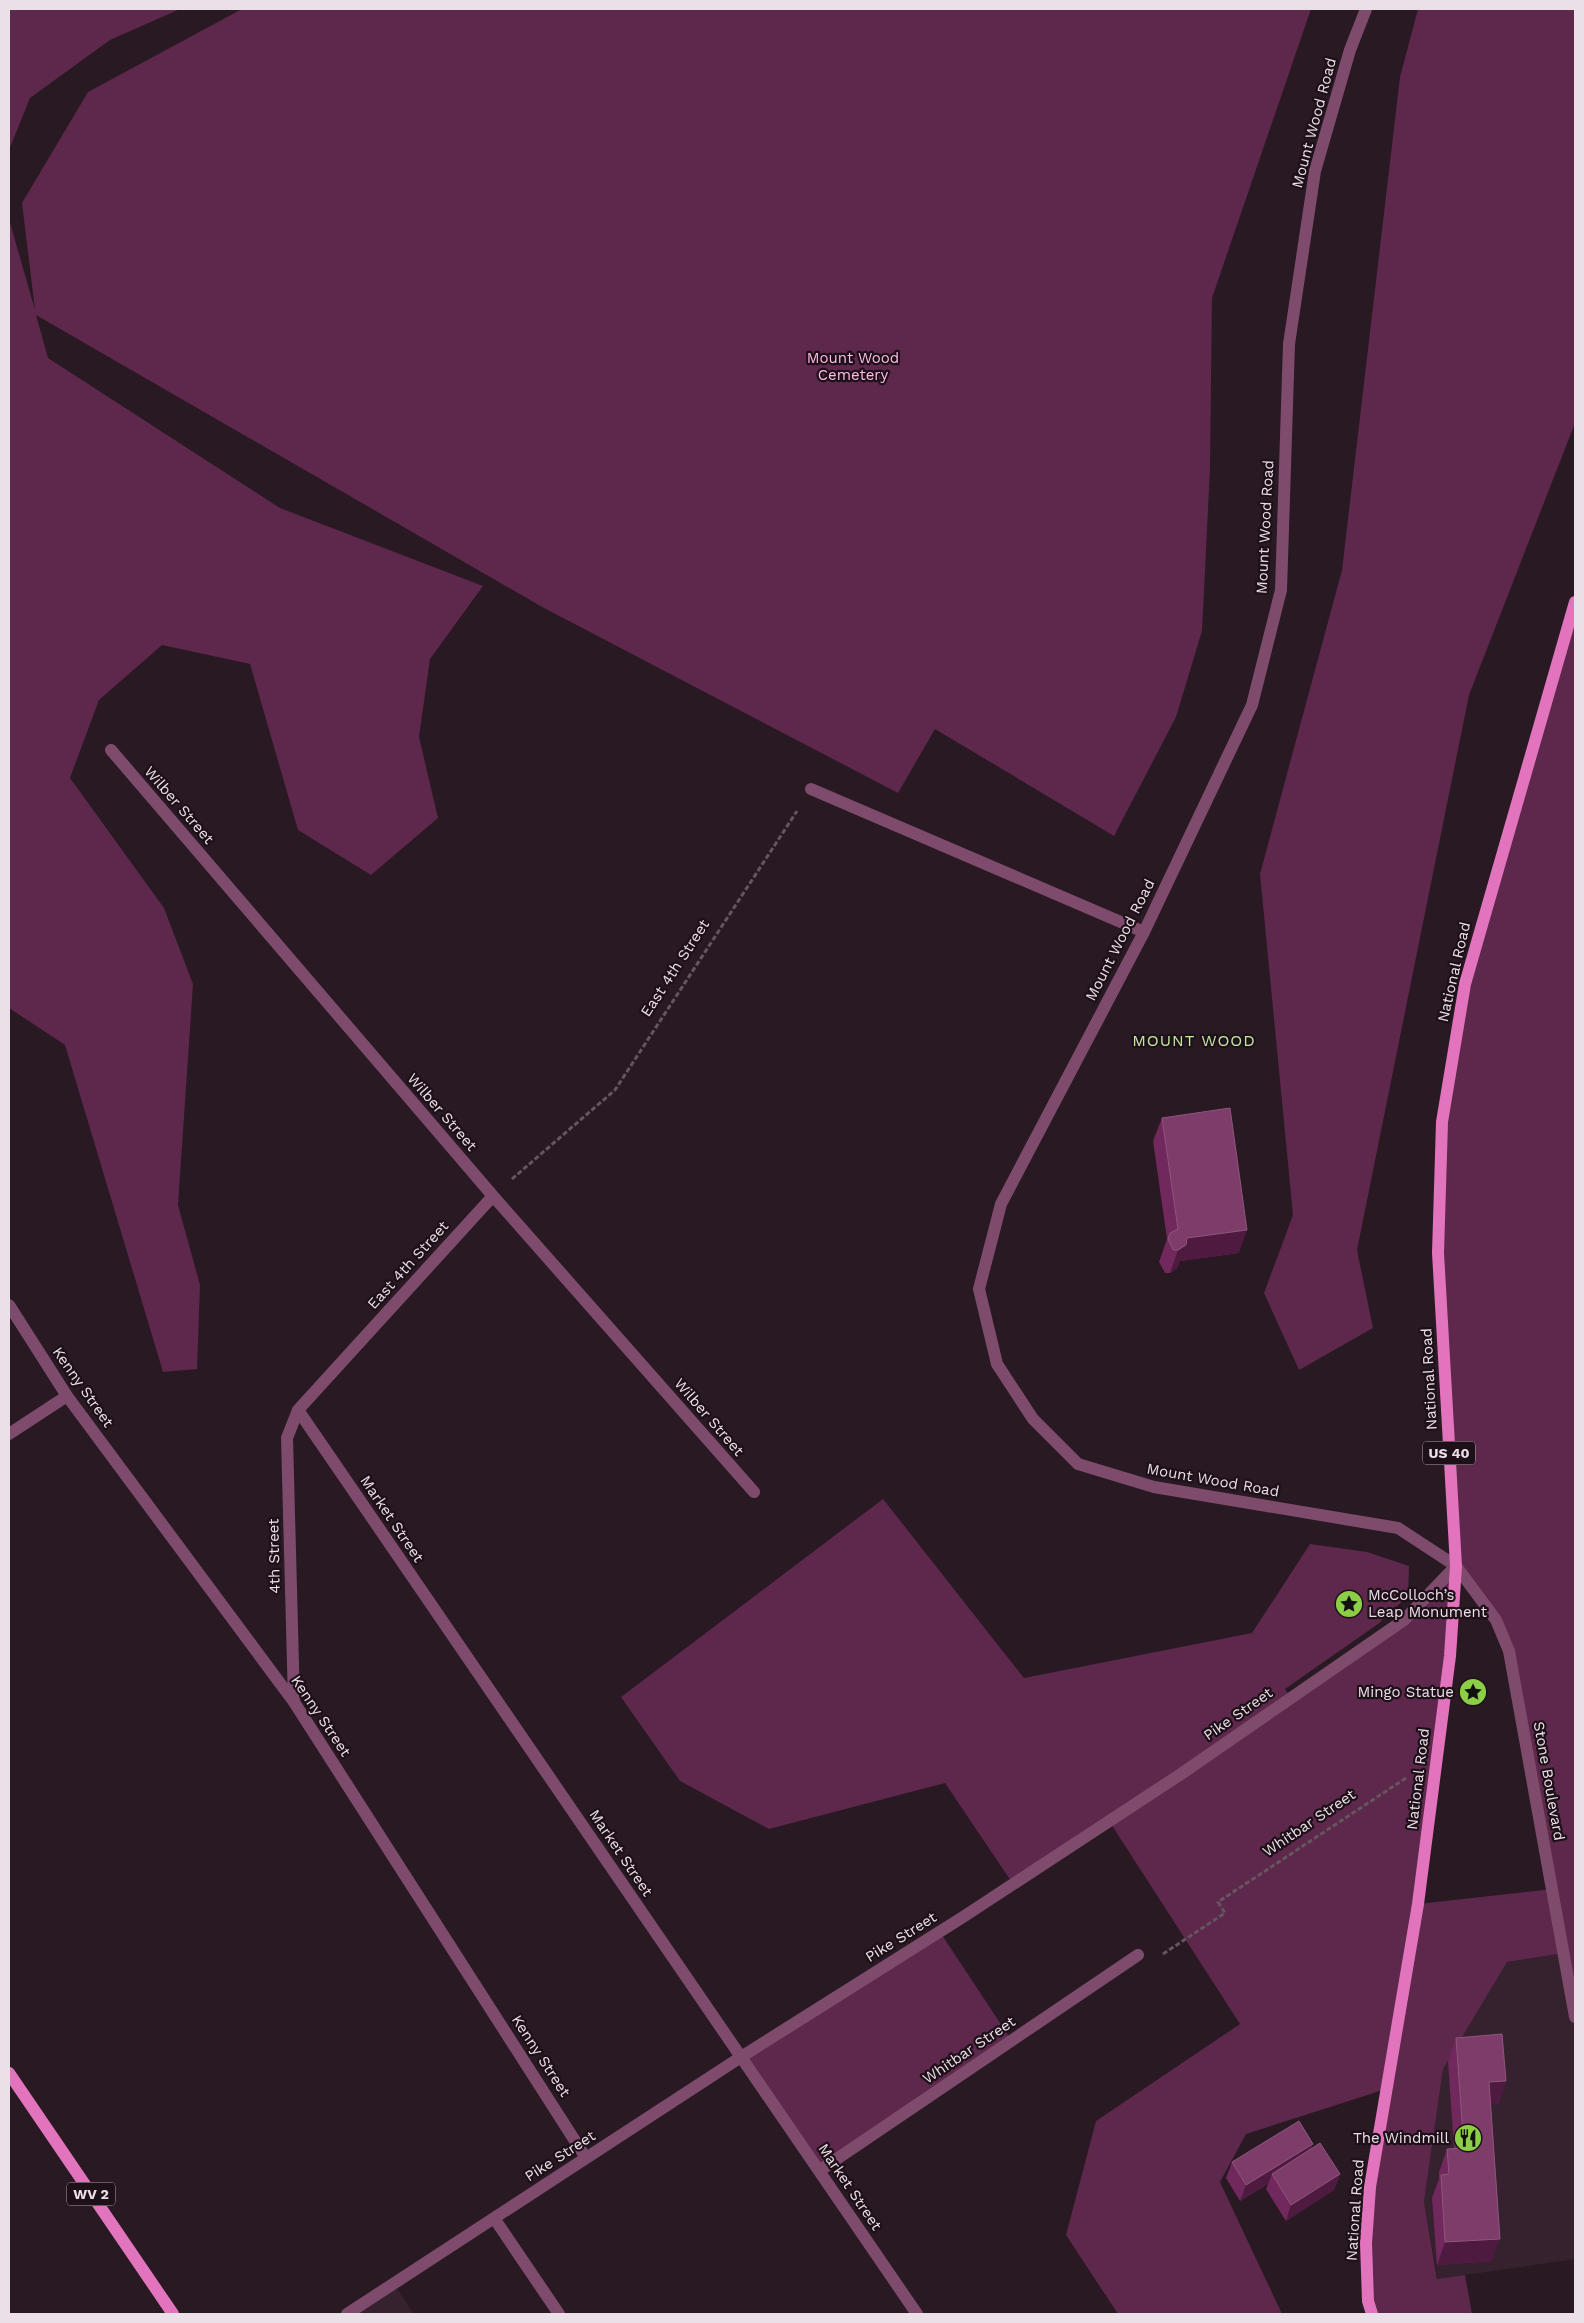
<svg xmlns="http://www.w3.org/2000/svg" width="1584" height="2323" font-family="'Work Sans',sans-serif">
  <rect width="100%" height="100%" fill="#281923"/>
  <!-- built -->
  <path fill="#36222f" d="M1564 1953 1575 2017V2259L1438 2279 1424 2202 1443 2069 1506 1962Z
    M394 2284 414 2314H347Z"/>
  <!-- green -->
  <path fill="#5e274c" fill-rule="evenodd" d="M9 9H180L110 40 30 98 9 150Z
    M242 9H1311L1212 298 1210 469 1202 631 1176 717 1114 836 935 729 898 793 544 608 36 315 48 358 280 508 483 586 430 659 419 737 438 818 371 875 298 830 250 664 162 645 99 700 70 778 164 908 193 984 178 1205 200 1285 197 1369 163 1372 65 1045 9 1008V219L35 310 22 203 88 92Z
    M1418 9H1575V423L1469 695 1357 1250 1373 1328 1299 1370 1264 1293 1293 1215 1260 874 1342 570 1400 77Z
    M1575 602V2017L1564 1953 1507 1962 1443 2069 1424 2202 1437 2279 1465 2275 1472 2314H1372L1366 2243 1386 2089 1246 2134 1220 2182 1282 2314H1118L1066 2235 1096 2121 1240 2024 1109 1821 1013 1884 945 1783 769 1829 680 1781 621 1697 883 1499 1024 1678 1252 1633 1310 1544 1367 1552 1409 1566 1408 1596 1378 1624 1285 1689 1290 1697 1404 1620 1455 1566 1438 1253 1442 1122 1465 984ZM1456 1567 1509 1651 1552 1889 1418 1904Z
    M940 1932 1012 2041 819 2171 741 2057Z"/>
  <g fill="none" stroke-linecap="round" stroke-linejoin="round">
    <!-- path -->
    <path stroke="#64565f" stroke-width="3" stroke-dasharray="5 2.5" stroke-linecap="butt" d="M512 1179 615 1090 797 811
      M1163 1954 1225 1913 1218 1902 1406 1778"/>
    <!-- minor -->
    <path stroke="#7f4b6d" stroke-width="12" d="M111 750 493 1196 754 1492
      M811 789 1144 932
      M9 1305 67 1396 294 1702 586 2158
      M298 1410 917 2314
      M9 1434 67 1396
      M294 1702 287 1438 298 1410 493 1196
      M819 2171 1138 1955
      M494 2218 559 2314
      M347 2314 741 2057 963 1917 1181 1774 1404 1620 1456 1566"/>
    <!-- tertiary -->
    <path stroke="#7f4b6d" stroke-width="12" d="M1366 9 1350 50 1315 171 1289 344 1281 590 1252 705 1144 932 1001 1204 979 1289 997 1364 1033 1419 1078 1464 1154 1487 1398 1528 1456 1566 1496 1620 1509 1651 1575 2017"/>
    <!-- primary -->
    <path stroke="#e174bc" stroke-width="12" d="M9 2073 173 2314
      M1372 2314 1368 2301 1366 2243 1370 2187 1418 1904 1450 1656 1456 1566 1438 1253 1442 1122 1465 984 1575 602"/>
  </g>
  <!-- wall -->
  <path fill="#71285c" d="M1162 1118 1239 1253 1180 1261 1177 1268 1170 1273H1165L1159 1262 1167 1239 1153 1141Z
    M1456 2038 1506 2081 1498 2104H1490L1492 2261 1437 2265 1432 2198 1439 2179V2172L1447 2149 1454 2148 1448 2061Z
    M1312 2148 1340 2174 1334 2190 1286 2221 1266 2189 1268 2184 1240 2201 1226 2178 1232 2162Z"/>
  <!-- shaded-wall -->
  <path fill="#4e1a3f" d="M1247 1230 1239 1253 1180 1261 1177 1268 1170 1273 1178 1250 1187 1238Z
    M1506 2081 1498 2104 1481 2105 1489 2082Z
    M1313 2144 1308 2159 1272 2174 1268 2184 1240 2201 1246 2185Z
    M1340 2174 1334 2190 1286 2221 1291 2205Z
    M1500 2239 1492 2261 1437 2265 1445 2242Z"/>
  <!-- building -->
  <path fill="#7e3c6a" stroke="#8f557e" d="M1230 1108 1247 1230 1187 1238 1186 1245 1178 1250H1173L1168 1239 1170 1233 1178 1229 1162 1118Z
    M1502 2034 1506 2081 1489 2082 1500 2239 1445 2242 1441 2175 1449 2174 1447 2149 1464 2148 1456 2038Z
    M1299 2121 1313 2144 1246 2185 1232 2162Z
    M1320 2143 1340 2174 1291 2205 1272 2174Z"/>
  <!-- icons -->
  <defs>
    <symbol id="sight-disc" viewBox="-11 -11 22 22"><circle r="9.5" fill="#8cce45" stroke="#1e1019"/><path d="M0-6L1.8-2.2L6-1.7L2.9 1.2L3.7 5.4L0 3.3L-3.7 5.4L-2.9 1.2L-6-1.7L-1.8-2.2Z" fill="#111"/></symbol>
    <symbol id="restaurant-disc" viewBox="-11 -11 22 22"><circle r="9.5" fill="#8cce45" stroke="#1e1019"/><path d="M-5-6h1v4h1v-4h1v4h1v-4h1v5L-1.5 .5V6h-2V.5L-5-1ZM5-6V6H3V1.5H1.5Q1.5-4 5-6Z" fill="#111"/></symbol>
  </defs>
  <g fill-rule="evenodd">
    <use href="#sight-disc" x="1333" y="1588" width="32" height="32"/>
    <use href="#sight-disc" x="1457" y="1676" width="32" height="32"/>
    <use href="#restaurant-disc" x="1452" y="2122" width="32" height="32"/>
  </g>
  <g text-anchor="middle" stroke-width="4.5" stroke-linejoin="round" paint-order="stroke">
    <!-- shield labels -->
    <g fill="#1e1019" stroke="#aea2a9" stroke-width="1">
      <rect x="1423" y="1441.5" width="52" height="23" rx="4"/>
      <rect x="67" y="2182.5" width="48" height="23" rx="4"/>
    </g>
    <g font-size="14" font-weight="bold" fill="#ebe0e7">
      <text x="1449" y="1458">US 40</text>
      <text x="91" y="2199">WV 2</text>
    </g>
    <!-- street labels -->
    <g font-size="15" fill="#ebe0e7" stroke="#1e1019">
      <text transform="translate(1314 123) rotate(-75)" y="5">Mount Wood Road</text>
      <text transform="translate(1265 527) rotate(-87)" y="5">Mount Wood Road</text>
      <text transform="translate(179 805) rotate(49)" y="5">Wilber Street</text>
      <text transform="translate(1120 940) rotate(-63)" y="5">Mount Wood Road</text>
      <text transform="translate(675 968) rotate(-57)" y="5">East 4th Street</text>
      <text transform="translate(1454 972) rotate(-77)" y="5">National Road</text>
      <text transform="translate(442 1112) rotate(49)" y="5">Wilber Street</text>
      <text transform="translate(408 1265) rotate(-48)" y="5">East 4th Street</text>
      <text transform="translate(1429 1379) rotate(-93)" y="5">National Road</text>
      <text transform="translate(83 1387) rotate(55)" y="5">Kenny Street</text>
      <text transform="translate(709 1417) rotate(49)" y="5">Wilber Street</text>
      <text transform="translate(1213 1480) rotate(10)" y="5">Mount Wood Road</text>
      <text transform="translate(392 1519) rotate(56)" y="5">Market Street</text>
      <text transform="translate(274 1556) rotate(-91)" y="5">4th Street</text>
      <text transform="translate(1238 1714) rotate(-35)" y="5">Pike Street</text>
      <text transform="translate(321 1716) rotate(56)" y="5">Kenny Street</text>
      <text transform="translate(1418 1779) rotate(-83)" y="5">National Road</text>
      <text transform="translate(1549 1781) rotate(80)" y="5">Stone Boulevard</text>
      <text transform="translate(1309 1823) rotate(-34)" y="5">Whitbar Street</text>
      <text transform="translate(621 1853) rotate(56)" y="5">Market Street</text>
      <text transform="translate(901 1937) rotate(-32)" y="5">Pike Street</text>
      <text transform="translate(969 2050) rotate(-34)" y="5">Whitbar Street</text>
      <text transform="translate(541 2056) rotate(57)" y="5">Kenny Street</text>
      <text transform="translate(560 2156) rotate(-33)" y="5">Pike Street</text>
      <text transform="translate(850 2187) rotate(56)" y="5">Market Street</text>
      <text transform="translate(1355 2210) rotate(-86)" y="5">National Road</text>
    </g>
    <!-- park labels -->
    <g font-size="15" fill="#ffbbe5" stroke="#1e1019">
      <text x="853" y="363">Mount Wood<tspan x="853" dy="17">Cemetery</tspan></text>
    </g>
    <!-- poi labels -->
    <g font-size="15" fill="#ebe0e7" stroke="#1e1019" text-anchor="end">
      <text x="1368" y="1600" text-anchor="start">McColloch’s<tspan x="1368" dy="17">Leap Monument</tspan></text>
      <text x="1454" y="1697">Mingo Statue</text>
      <text x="1449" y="2143">The Windmill</text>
    </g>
    <!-- neighbourhood labels -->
    <g font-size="16" letter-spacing="1" fill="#c2e8a3" stroke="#1e1019">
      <text x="1194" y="1046">MOUNT WOOD</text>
    </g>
  </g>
  <!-- border -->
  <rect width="1584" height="2323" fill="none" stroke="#ebe0e7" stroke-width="20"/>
</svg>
